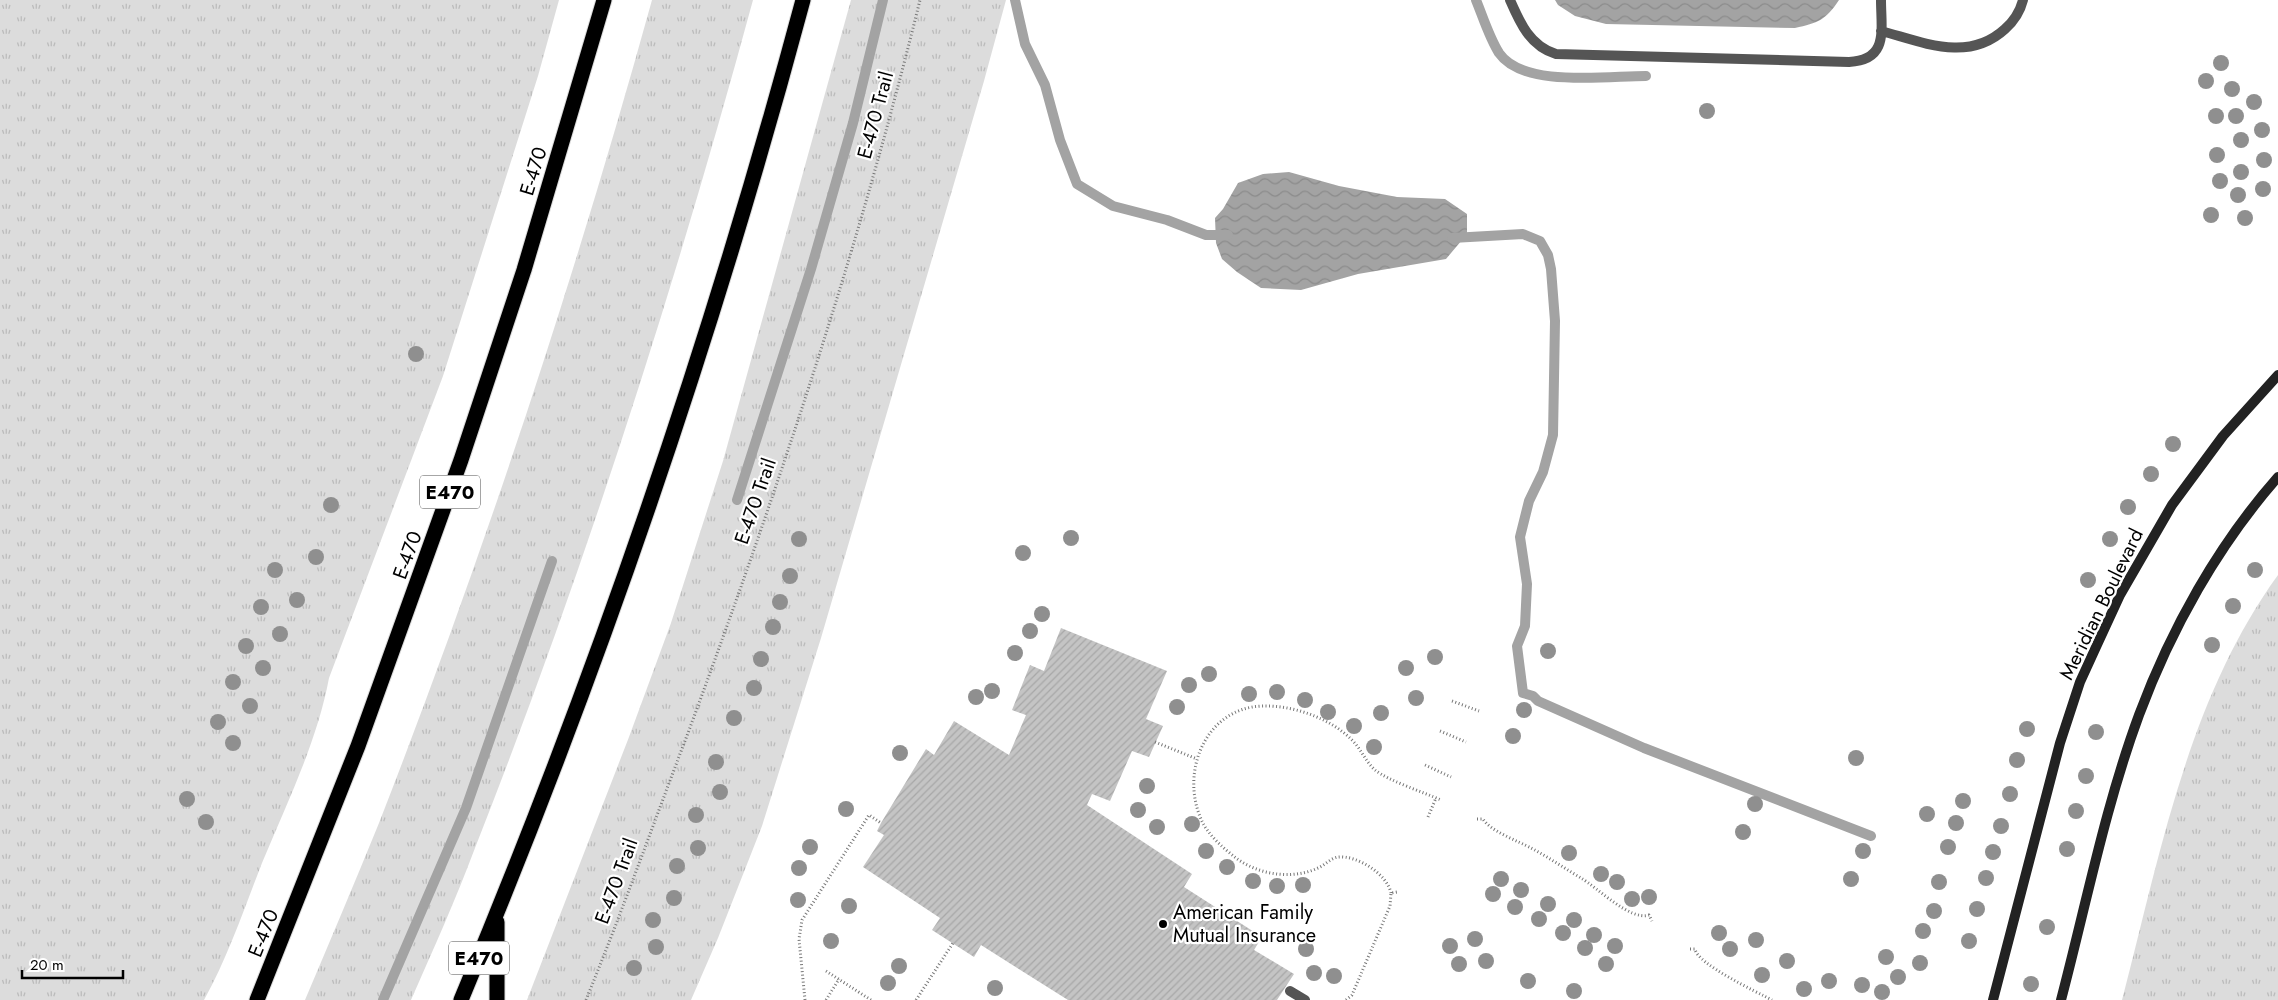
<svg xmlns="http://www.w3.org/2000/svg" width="2278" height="1000" font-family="Jost,sans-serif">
  <defs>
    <pattern id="grass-tufts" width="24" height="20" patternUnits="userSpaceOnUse" patternTransform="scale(1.25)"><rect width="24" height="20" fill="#dcdcdc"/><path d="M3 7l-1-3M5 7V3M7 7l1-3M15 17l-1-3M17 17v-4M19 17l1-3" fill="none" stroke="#bbb"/></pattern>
    <pattern id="water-waves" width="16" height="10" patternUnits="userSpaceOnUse" patternTransform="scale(1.25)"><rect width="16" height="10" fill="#a3a3a3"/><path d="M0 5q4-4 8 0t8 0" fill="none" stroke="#8b8b8b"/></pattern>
    <pattern id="building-hatch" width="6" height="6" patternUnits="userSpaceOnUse" patternTransform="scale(1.25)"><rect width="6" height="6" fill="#c4c4c4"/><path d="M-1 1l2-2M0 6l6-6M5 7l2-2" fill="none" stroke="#a7a7a7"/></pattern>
  </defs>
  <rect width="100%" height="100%" fill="#fff"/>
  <!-- grass -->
  <path fill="url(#grass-tufts)" d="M0 0H559L538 76 443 376 329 678C317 742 287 803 262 863 244 909 228 957 204 1000H0Z
    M652 0H753C675 287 584 571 475 848 456 899 433 950 411 1000H305C330 941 355 882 379 823 484 554 575 278 652 0Z
    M851 0H1006L984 81 821 638 762 826 718 938 691 1000H527L629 737 671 623 723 461Z
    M2278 575V1000H2122C2160 855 2188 699 2278 575Z"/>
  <!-- water -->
  <path fill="url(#water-waves)" d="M1555 0H1839C1826 20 1818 23 1795 28L1606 24 1575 16 1558 5Z
    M1289 172 1339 186 1397 197 1445 199 1467 214V234L1446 259 1358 274 1301 290 1261 288 1237 272 1222 259 1216 243 1215 218 1223 209 1238 183 1263 174Z"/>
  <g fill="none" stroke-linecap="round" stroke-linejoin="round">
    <!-- stream -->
    <path stroke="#a3a3a3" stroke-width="10" d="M1015 0 1025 44 1045 85 1060 140 1077 184 1113 206 1167 220 1206 235H1228
      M1476 0C1483 17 1489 37 1499 53 1523 88 1606 76 1646 76
      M1452 238 1523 234 1540 241 1548 255 1551 269 1555 321 1553 435 1543 472 1529 501 1520 537 1527 584 1525 626 1517 646 1523 693 1533 696 1538 701 1644 748 1871 836
      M737 500 811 269 853 123 883 0
      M383 1000 466 808 552 561"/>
  </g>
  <!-- building -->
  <path fill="url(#building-hatch)" d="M1061 628 1167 671 1146 719 1163 726 1149 757 1132 751 1110 801 1092 794 1087 805 1192 874 1184 887 1262 937 1254 950 1294 974 1277 1000H1068L981 945 974 957 932 930 940 918 863 867 884 835 877 831 881 823 926 749 934 755 954 721 1009 755 1026 715 1012 710 1030 665 1044 671Z"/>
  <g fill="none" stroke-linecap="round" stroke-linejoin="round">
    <defs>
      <path id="highway" d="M497 922V1000
        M257 1000 358 746 461 460 524 270 604 0
        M461 1000C597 675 712 340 803 0"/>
    </defs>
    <!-- highway casing -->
    <use href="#highway" stroke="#dbdbdb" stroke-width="17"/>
    <!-- path -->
    <path stroke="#777" stroke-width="3" stroke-dasharray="1 2.5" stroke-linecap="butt" d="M1452 701 1479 711
      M1440 731 1466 742
      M1155 742 1197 759
      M1425 765 1451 777
      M1428 817 1436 798
      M1477 819H1483C1490 831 1518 841 1531 848 1548 857 1564 868 1581 878 1598 888 1630 921 1649 915L1652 921
      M1391 893C1387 874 1357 855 1338 857 1331 858 1325 865 1318 868 1292 880 1259 875 1236 858 1223 848 1207 834 1201 819 1180 771 1206 708 1262 706 1293 705 1330 718 1352 740 1361 749 1366 762 1375 770 1389 781 1423 792 1441 800
      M1690 949H1695C1697 964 1757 992 1772 1000
      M826 971 871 1000
      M586 1000C622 912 654 822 688 733 777 492 859 249 920 0
      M805 1000 799 939 802 920 869 815 881 823
      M826 1000 839 979
      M916 1000 953 943
      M1346 1000 1352 995 1390 906 1391 893 1397 892"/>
    <!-- lane -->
    <path stroke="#555" stroke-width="10" d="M1510 0C1520 23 1530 46 1556 54L1849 62C1889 60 1881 30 1881 0
      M1881 31C1923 42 1968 63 2005 29 2014 21 2020 12 2023 0
      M1290 991 1305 1000"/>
    <!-- secondary -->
    <path stroke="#222" stroke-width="10" d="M1993 1000 2060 743 2080 682 2096 647 2120 595 2172 505 2223 436 2278 375
      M2061 1000C2086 905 2105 807 2139 715 2171 629 2218 545 2278 477"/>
    <!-- highway -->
    <use href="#highway" stroke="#000" stroke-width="15"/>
  </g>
  <!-- trees -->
  <g fill="#8f8f8f">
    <circle cx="2221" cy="63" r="8"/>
    <circle cx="2206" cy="81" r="8"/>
    <circle cx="2232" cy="89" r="8"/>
    <circle cx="2254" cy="102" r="8"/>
    <circle cx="1707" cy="111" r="8"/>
    <circle cx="2216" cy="116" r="8"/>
    <circle cx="2236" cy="116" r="8"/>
    <circle cx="2262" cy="130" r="8"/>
    <circle cx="2241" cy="140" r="8"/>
    <circle cx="2217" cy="155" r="8"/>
    <circle cx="2264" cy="160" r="8"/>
    <circle cx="2241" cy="172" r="8"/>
    <circle cx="2220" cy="181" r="8"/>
    <circle cx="2263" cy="189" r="8"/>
    <circle cx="2238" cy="195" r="8"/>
    <circle cx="2211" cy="215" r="8"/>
    <circle cx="2245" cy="218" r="8"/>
    <circle cx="416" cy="354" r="8"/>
    <circle cx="2173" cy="444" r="8"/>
    <circle cx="2151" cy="474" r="8"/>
    <circle cx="331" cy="505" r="8"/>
    <circle cx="2128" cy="507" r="8"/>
    <circle cx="1071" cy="538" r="8"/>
    <circle cx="799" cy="539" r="8"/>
    <circle cx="2110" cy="539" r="8"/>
    <circle cx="1023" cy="553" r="8"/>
    <circle cx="316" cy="557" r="8"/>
    <circle cx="275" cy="570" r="8"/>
    <circle cx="2255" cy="570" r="8"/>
    <circle cx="790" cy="576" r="8"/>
    <circle cx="2088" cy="580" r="8"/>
    <circle cx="297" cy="600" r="8"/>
    <circle cx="780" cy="602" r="8"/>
    <circle cx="2233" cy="606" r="8"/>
    <circle cx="261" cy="607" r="8"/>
    <circle cx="1042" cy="614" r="8"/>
    <circle cx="773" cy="627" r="8"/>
    <circle cx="1030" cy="631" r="8"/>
    <circle cx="280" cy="634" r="8"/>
    <circle cx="2212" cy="645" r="8"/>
    <circle cx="246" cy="646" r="8"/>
    <circle cx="1548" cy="651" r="8"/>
    <circle cx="1015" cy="653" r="8"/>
    <circle cx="1435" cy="657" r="8"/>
    <circle cx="761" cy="659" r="8"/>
    <circle cx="263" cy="668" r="8"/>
    <circle cx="1406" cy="668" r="8"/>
    <circle cx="1209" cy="674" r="8"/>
    <circle cx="233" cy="682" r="8"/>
    <circle cx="1189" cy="685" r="8"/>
    <circle cx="754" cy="688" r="8"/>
    <circle cx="992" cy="691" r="8"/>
    <circle cx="1277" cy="692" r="8"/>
    <circle cx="1249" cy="694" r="8"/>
    <circle cx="976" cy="697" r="8"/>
    <circle cx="1416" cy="698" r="8"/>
    <circle cx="1305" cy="700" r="8"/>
    <circle cx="250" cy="706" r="8"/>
    <circle cx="1177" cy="707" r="8"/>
    <circle cx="1524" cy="710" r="8"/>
    <circle cx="1328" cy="712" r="8"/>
    <circle cx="1381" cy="713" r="8"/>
    <circle cx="734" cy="718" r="8"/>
    <circle cx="218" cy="722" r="8"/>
    <circle cx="1354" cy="726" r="8"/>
    <circle cx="2027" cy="729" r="8"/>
    <circle cx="2096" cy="732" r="8"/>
    <circle cx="1513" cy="736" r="8"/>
    <circle cx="233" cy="743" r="8"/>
    <circle cx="1374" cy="747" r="8"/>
    <circle cx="900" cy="753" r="8"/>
    <circle cx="1856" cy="758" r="8"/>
    <circle cx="2017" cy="760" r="8"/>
    <circle cx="716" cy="762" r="8"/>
    <circle cx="2086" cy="776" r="8"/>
    <circle cx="1147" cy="786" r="8"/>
    <circle cx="720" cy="792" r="8"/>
    <circle cx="2010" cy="794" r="8"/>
    <circle cx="187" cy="799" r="8"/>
    <circle cx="1963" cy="801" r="8"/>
    <circle cx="1755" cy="804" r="8"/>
    <circle cx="846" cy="809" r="8"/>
    <circle cx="1138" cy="810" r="8"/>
    <circle cx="2076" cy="811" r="8"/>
    <circle cx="1927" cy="814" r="8"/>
    <circle cx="696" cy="815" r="8"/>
    <circle cx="206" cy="822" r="8"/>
    <circle cx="1956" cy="823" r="8"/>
    <circle cx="1192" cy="824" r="8"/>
    <circle cx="2001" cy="826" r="8"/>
    <circle cx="1157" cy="827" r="8"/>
    <circle cx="1743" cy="832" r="8"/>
    <circle cx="810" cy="847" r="8"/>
    <circle cx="1948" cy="847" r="8"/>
    <circle cx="698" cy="848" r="8"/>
    <circle cx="2067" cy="849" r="8"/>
    <circle cx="1206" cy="851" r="8"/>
    <circle cx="1863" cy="851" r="8"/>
    <circle cx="1993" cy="852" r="8"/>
    <circle cx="1569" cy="853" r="8"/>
    <circle cx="677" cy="866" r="8"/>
    <circle cx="1227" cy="867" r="8"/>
    <circle cx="799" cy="868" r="8"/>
    <circle cx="1601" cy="874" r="8"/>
    <circle cx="1986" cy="878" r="8"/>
    <circle cx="1501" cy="879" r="8"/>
    <circle cx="1851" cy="879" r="8"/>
    <circle cx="1253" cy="881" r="8"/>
    <circle cx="1617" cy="882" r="8"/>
    <circle cx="1939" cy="882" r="8"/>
    <circle cx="1303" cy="885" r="8"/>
    <circle cx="1277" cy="886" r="8"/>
    <circle cx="1521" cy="890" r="8"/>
    <circle cx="1493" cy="894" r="8"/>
    <circle cx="1649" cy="897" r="8"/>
    <circle cx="674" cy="898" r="8"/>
    <circle cx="1632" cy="899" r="8"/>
    <circle cx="798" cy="900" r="8"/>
    <circle cx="1548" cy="904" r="8"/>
    <circle cx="849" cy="906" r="8"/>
    <circle cx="1515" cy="907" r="8"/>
    <circle cx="1977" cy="909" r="8"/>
    <circle cx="1934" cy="911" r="8"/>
    <circle cx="1539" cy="919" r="8"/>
    <circle cx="653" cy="920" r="8"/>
    <circle cx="1574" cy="920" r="8"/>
    <circle cx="2047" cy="927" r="8"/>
    <circle cx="1923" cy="931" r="8"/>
    <circle cx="1563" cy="933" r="8"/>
    <circle cx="1719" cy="933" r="8"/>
    <circle cx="1594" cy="935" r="8"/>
    <circle cx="1475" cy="939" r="8"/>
    <circle cx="1756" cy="940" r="8"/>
    <circle cx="831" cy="941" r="8"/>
    <circle cx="1969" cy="941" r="8"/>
    <circle cx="1450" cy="946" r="8"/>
    <circle cx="1615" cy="946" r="8"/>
    <circle cx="656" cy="947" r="8"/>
    <circle cx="1585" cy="948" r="8"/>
    <circle cx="1306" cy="949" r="8"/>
    <circle cx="1730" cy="949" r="8"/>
    <circle cx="1886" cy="957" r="8"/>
    <circle cx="1486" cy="961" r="8"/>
    <circle cx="1787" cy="961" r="8"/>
    <circle cx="1920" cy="963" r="8"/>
    <circle cx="1459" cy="964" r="8"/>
    <circle cx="1606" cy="964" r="8"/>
    <circle cx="899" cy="966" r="8"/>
    <circle cx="634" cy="968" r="8"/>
    <circle cx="1314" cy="973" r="8"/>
    <circle cx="1762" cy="975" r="8"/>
    <circle cx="1334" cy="976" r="8"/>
    <circle cx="1898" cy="977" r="8"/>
    <circle cx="1528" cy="981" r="8"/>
    <circle cx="1829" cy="981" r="8"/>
    <circle cx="888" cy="983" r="8"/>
    <circle cx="2031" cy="984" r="8"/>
    <circle cx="1862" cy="985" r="8"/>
    <circle cx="995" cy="988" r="8"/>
    <circle cx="1804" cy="989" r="8"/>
    <circle cx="1574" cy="991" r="8"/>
    <circle cx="1882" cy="992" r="8"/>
  </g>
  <!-- markers -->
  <circle fill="#000" stroke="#fff" stroke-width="2" cx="1163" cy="924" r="5"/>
  <g text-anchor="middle" stroke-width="4.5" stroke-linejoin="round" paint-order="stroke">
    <!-- shield labels -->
    <g fill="#fff" stroke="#4c4c4c" stroke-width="1">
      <rect x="420" y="475.5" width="60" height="33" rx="4"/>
      <rect x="449" y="941.5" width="60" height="33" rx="4"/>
    </g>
    <g font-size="19" font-weight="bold" fill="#000">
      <text x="450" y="499">E470</text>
      <text x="479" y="965">E470</text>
    </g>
    <!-- street labels -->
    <g font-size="20" fill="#000" stroke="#fff">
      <text transform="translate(875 115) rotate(-75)" y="7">E-470 Trail</text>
      <text transform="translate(533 171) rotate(-73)" y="7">E-470</text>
      <text transform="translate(755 501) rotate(-71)" y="7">E-470 Trail</text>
      <text transform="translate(407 555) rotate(-70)" y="7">E-470</text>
      <text transform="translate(2101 604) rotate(-64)" y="7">Meridian Boulevard</text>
      <text transform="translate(616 881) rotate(-70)" y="7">E-470 Trail</text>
      <text transform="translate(263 933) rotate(-68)" y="7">E-470</text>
    </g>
    <!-- poi labels -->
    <g font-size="20" fill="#000" stroke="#fff" text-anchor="start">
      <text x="1173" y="919">American Family<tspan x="1173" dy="23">Mutual Insurance</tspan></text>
    </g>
  </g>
  <!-- scale -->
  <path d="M22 970v8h101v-8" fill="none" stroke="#000000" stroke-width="2.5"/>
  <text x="30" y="970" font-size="15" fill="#000000" stroke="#ffffff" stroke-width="4" paint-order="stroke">20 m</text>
</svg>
